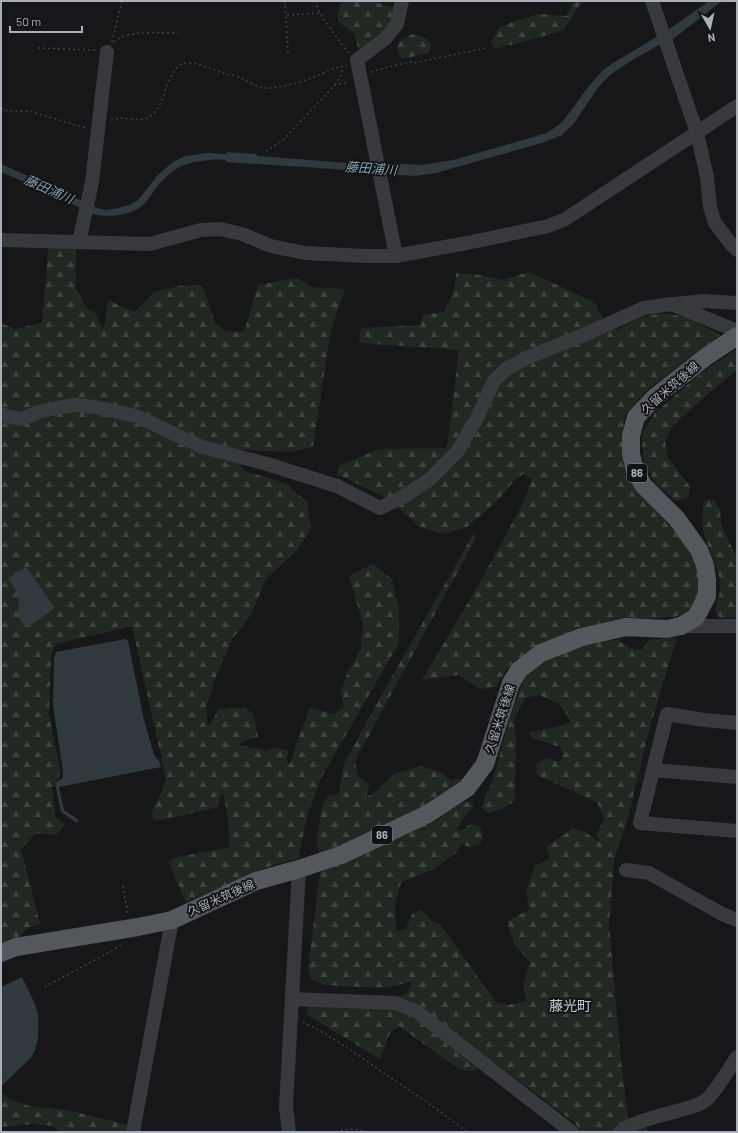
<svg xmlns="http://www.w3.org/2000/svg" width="738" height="1133" font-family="Barlow,'Noto Sans JP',sans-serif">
  <defs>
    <pattern id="forest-firs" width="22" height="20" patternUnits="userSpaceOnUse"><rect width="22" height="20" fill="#212821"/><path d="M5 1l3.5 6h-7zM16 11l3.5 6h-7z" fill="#3e453f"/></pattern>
  </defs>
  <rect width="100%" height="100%" fill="#171719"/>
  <!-- forest -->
  <path fill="url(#forest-firs)" d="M348 1H371L395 8 394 19 366 51 358 49 355 34 339 23 337 17 341 3Z
    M576 1H584L579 6 563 31 495 49 491 42 501 26 538 14 567 16 572 4Z
    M413 34 426 38 431 44 429 53 402 59 397 49 399 41Z
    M48 248H76V289L87 308 96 314 102 328 105 325 108 300 134 312 142 305 155 291 180 286 199 285 204 289 215 323 225 331 244 332 258 285 297 278 311 287 345 289 331 330 313 446 292 452 229 449 245 471 285 483 307 502 311 529 298 549 266 579 251 615 233 638 215 679 206 709 208 727 219 709 245 707 254 715 258 737 248 739 238 745 260 749 266 751 276 747 288 751 287 762 290 764 296 744 310 708 334 714 344 707 341 692 347 673 361 648 363 625 349 576 373 564 392 579 399 609V643L321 778 308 813 298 859 270 866 186 902 168 861 178 857 229 847C230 829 227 811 223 793L220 796 218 807 185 815 155 821 151 814 161 793 166 780 161 756 132 626 56 644 51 657 49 714 60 770 59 776 52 788 56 818 65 825 56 835 36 833 21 849 40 924 27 928 18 938 1 945V323L15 329 42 323 47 264Z
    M529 272 564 288 594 302 603 319 616 330C625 326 634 320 644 317 674 307 695 322 720 335L647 390 625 415 622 443 626 474 641 494 677 534 697 565 700 588 696 602 687 612 674 617 624 619 552 639 508 667 496 687 480 689 459 675 422 680 479 584 523 503 532 479 523 474 515 480 495 503 467 527 442 534 418 526 408 516 384 497 337 474 339 466 379 449 447 448 459 350 359 343 361 328 420 325 423 315 444 312C451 300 456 287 456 273L481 275 502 280Z
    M737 349V370L702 399 671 428 665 442 667 456 690 487 688 497 676 501 655 483 643 460 642 433 655 413 700 374Z
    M705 500H713L720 509 721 524 735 554 737 555V617L720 618 715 611C717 603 722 589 720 581 715 552 694 531 705 500Z
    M475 531V540L355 761C357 773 357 778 369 784L366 798 376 791 394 774 421 766 442 773 451 780 463 778 460 787 447 798 319 855 317 838 322 805 329 795 339 794 340 784 344 764 382 694Z
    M677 638 650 726 627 822 615 856 609 923 621 1061 628 1117 652 1132H581L575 1123 494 1062 473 1071 460 1070 399 1026 390 1033 380 1059 306 1014 309 1006 377 1007 407 993 412 982 382 988 324 985 311 979 308 970 320 872 438 820 458 804 472 801 474 806 463 819 457 830 460 831 471 824 480 827 483 838 479 845 468 847 462 843 456 853 434 869 401 882 395 904 396 931 406 929 412 914 421 910 432 921 440 924 496 1002 508 1005 527 1001 523 986 530 962 514 944 507 921 529 910 526 890 535 866 550 858 546 847 573 828 585 832 600 842 596 834 604 820 597 802 537 775 536 764 547 758 561 762 563 753 560 747 532 738 529 732 557 727 570 723 568 716 559 704 539 695 525 698 514 719 516 742 515 801 502 809 488 813 482 808 484 799 492 783 512 710 524 679 543 661 584 643 617 640 633 649 642 650 649 640Z
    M1 1094H3C23 1109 41 1106 65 1110 86 1114 107 1120 128 1125L127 1132H60L52 1126 33 1124 1 1127Z"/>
  <!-- water -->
  <path fill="#2f393e" d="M709 1H722L673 39H670L634 59 610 75 600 85 574 123 562 135 542 143 436 173 416 176 397 175 333 169 226 162 225 160C216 159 209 160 201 161 179 164 171 171 157 187 153 192 149 199 144 204 132 216 108 218 92 214L50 193 1 172V164L55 188 92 206 104 210 113 209 129 205 138 200 157 176 168 166 175 161 185 156 207 153 227 154V152L256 154 258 156 348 163 349 160 421 165 453 160 530 138 546 133 556 127 564 120 589 86 603 70 613 63 668 30Z
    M26 567 46 595 55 608 28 627 24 626 17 614C22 598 17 592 8 578Z
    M125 639 128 641 144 720 154 755 159 761 161 767 59 787 64 810 79 820 77 823 61 812 55 783 63 778V771L53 705 54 658 56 652Z
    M22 977 35 1004 38 1015V1038L35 1050 31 1058 1 1086V987Z"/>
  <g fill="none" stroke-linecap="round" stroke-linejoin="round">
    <!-- path -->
    <path stroke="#3e4044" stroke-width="1.5" stroke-dasharray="2 3" stroke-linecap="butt" d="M285 1 288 53
      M315 1C318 14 340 41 348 53
      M287 15 321 13
      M112 42 122 1
      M114 42C125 30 161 33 178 33
      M38 48 96 50
      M371 72 392 66 411 62 414 63 486 48
      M335 85 341 75 343 67
      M1 108 4 110 11 111H29L86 128
      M111 120C113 120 117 119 119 118 130 118 142 123 152 115 167 104 165 68 185 63 196 61 213 70 223 73 228 75 233 75 238 77 246 80 254 86 263 88 277 89 305 82 319 75 322 74 326 71 329 70 335 68 341 67 347 66
      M266 151 283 140 335 85 349 82
      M123 886 128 915
      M45 987 124 944
      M303 1022C332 1036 358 1055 384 1073 412 1092 440 1111 467 1132
      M336 1132C345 1129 355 1127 365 1132"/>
    <!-- minor -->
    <path stroke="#38393d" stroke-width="14" d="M652 1 697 133 707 177 710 207 715 223 731 244 737 250
      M1 240 150 244 201 230 220 229 242 234 271 246 305 253 366 256H396L467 243 548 226 564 220 737 106
      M79 242 92 182 107 52
      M396 256 357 60 386 38 397 24 402 1
      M674 304 703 301 737 303
      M1 414 6 416 21 419 42 411 73 405 95 407 136 416 202 447 267 464 337 486 380 508 401 498 429 480 457 452 477 418 494 381 506 369 529 357 588 333 644 308 671 304 737 331
      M681 626H737
      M737 723 704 720 667 714 640 823 737 831
      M653 770 737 777
      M626 870 649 873 722 914 737 920
      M292 999 395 1003 416 1011 572 1132
      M133 1132 172 920
      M289 1132 286 1107 299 869
      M620 1132C636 1120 664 1115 684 1109 691 1107 700 1105 706 1100 717 1090 728 1070 737 1057"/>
    <!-- major -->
    <path stroke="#54575c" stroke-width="18" d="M1 953 16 947 138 927 172 920 256 881 299 869 341 855 428 814 467 788 485 764 511 683 519 670 541 653 582 637 626 627 667 629 681 626 696 617 707 596V579L705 565 699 550 677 519 643 485 635 470 631 454V436L636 417 655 397 707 356 737 336"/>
  </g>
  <g text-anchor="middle" stroke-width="3.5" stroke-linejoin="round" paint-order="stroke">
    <!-- shield labels -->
    <g fill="#121214" stroke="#7c8087" stroke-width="1">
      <rect x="627" y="464" width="20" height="18" rx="3"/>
      <rect x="372" y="826" width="20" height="18" rx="3"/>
    </g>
    <g font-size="11" font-weight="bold" fill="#a9afb8">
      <text x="637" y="477">86</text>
      <text x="382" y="839">86</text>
    </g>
    <!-- street labels -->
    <g font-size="12" fill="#a9afb8" stroke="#121214">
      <text transform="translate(670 388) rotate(-41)" y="4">久留米筑後線</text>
      <text transform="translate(500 719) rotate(-72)" y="4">久留米筑後線</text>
      <text transform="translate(221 898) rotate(-24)" y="4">久留米筑後線</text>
    </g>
    <!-- water labels -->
    <g font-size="13" font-style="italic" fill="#82a0b2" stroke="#121214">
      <text transform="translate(371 168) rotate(4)" y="5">藤田浦川</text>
      <text transform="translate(49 189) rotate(24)" y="5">藤田浦川</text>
    </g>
    <!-- quarter labels -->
    <g font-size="14" fill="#caced4" stroke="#121214">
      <text x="570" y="1011">藤光町</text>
    </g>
  </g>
  <!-- border -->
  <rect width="738" height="1133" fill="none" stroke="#a9afb8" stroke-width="4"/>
  <!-- north arrow -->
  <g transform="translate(710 28) rotate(171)" stroke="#121214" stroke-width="3" paint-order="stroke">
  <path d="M0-3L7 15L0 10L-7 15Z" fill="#a9afb8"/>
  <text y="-6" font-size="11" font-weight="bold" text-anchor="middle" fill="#a9afb8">N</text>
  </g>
  <!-- scale -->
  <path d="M10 26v6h72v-6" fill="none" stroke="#a9afb8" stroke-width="2"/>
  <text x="16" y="26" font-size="12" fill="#a9afb8" stroke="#121214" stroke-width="3" paint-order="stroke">50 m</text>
</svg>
